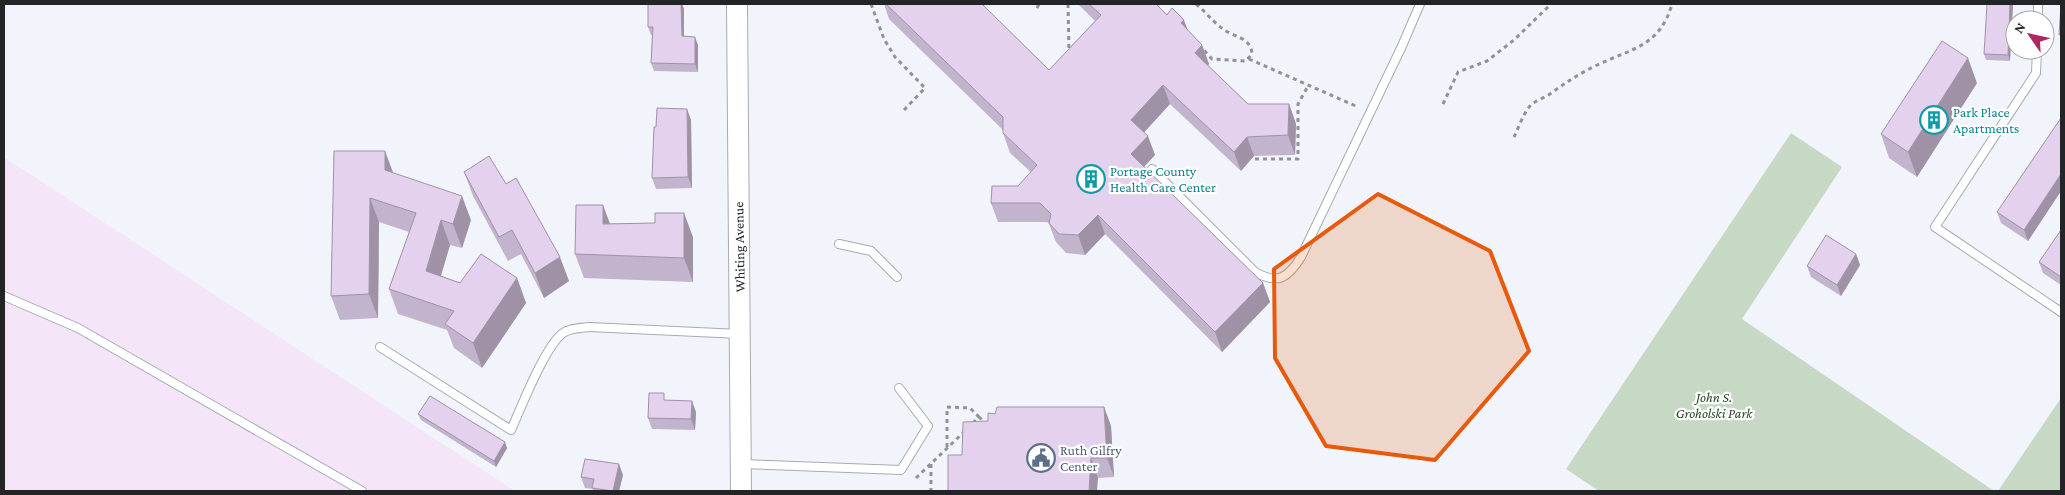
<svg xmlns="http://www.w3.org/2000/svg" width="2065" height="495" font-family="'Crimson Pro',serif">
  <rect width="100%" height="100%" fill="#f1f5fb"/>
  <!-- industrial -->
  <path fill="#f4e5f8" d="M4 157 515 491H4Z"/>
  <!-- green -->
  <path fill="#c7d8c5" d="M1791 133 1842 167 1742 319 1994 491H1599L1566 469Z
    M2061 398V491H1998Z"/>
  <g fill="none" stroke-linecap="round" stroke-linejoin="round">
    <defs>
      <path id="service" d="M2038 20V4
        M2037 50 2036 73 1935 227 2061 312
        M1152 169 1255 272C1278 285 1288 278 1301 257L1402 46 1420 4
        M839 244 871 251 897 277
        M4 296 78 328 362 491
        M380 347 511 430C521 408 545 346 563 333 570 328 580 328 589 327L740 334
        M741 464 901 470 928 426 899 388"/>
      <path id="tertiary" d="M737 4 741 491"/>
    </defs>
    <!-- service casing -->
    <use href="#service" stroke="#a7abb1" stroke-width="10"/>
    <!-- tertiary casing -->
    <use href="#tertiary" stroke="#a7abb1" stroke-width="22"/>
    <!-- path -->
    <path stroke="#8f9296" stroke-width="3" stroke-dasharray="4 4" stroke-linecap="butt" d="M871 4 884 39 895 57 925 88 904 110
      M1068 4 1069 51
      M1196 4C1205 11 1213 22 1223 29 1233 37 1251 37 1252 54L1246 61 1212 59 1202 48
      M1037 8 1039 4
      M1249 59 1358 107
      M1443 104 1458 72 1487 61 1514 40 1551 4
      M1514 137C1519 127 1523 114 1530 106 1534 101 1544 98 1550 94 1565 83 1579 74 1595 66 1630 49 1660 47 1672 4
      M1255 159H1298V104L1308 86
      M973 423 979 417 986 424
      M947 447V407L970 408 979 417
      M931 464V491
      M916 478 965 431"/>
    <!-- service -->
    <use href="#service" stroke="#fff" stroke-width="8"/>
    <!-- tertiary -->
    <use href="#tertiary" stroke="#fff" stroke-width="20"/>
  </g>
  <!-- wall -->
  <path fill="#c3b4cd" d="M648 4H682L684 9V37L698 45V72L654 71 651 63 652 35H651L648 27Z
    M884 4H982L1049 70 1095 21 1078 4H1156L1167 15 1188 31 1202 45 1209 64 1208 66 1248 104H1289L1296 124 1295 155 1254 156 1241 171 1170 104 1144 132 1155 155 1144 167 1263 283 1270 302 1222 352 1105 234 1085 255 1066 253 1056 242 1049 224 1047 222H998L991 203 1018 186 1031 172 1010 153 1003 133V130L889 19Z
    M2013 4 2010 61 1986 60 1984 54Z
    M1977 83 1917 177 1889 158 1881 134Z
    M2061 118V191L2028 241 2001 223 1997 212Z
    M691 120 692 188 656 189 652 178Z
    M334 151 393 173 471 220 462 248 450 245 441 276 460 283 517 278 526 303 482 368 454 348 447 330 398 314 389 289 409 232 379 222 378 318 340 320 331 296Z
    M464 172 506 184 569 281 544 298 521 254 508 261 473 196Z
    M2061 230V285L2043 273 2039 262Z
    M693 237V282L584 278 575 254Z
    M1856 254 1860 265 1841 296 1811 277 1807 266Z
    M666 400 696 412 695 430 652 429 648 418Z
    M1104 407 1111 426 1114 477 1098 478 988 421 995 414Z
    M418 414 505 442 507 448 496 467 421 420Z
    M623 475 619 491H593V489L585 488 581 477Z"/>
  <!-- shaded-wall -->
  <path fill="#9f92a7" d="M681 4H682L684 9V45L682 36Z
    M2010 4H2013L2010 61 2008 55Z
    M1184 20 1191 39 1181 23Z
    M695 37 698 45V72L695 64Z
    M1202 45 1209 64 1202 72 1195 53Z
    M1968 58 1977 83 1917 177 1908 152Z
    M1163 85 1170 104 1138 139 1131 120Z
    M1289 104 1296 124 1295 155 1288 135Z
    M687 109 691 120 692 188 688 177Z
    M1148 136 1155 155 1138 173 1131 154Z
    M1247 137 1254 156 1241 171 1234 152Z
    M385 151 394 175 385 170Z
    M2061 174V191L2028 241 2024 230Z
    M462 196 471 220 462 248 453 224Z
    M370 198 379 222 378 318 369 294Z
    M603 205 612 229 603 224Z
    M684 213 693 237V282L684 258Z
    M1098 215 1105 234 1085 255 1078 235Z
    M441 220 450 245 435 295 426 271Z
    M1856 254 1860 265 1841 296 1837 285Z
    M560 257 569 281 544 298 535 273Z
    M517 278 526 303 482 368 473 343Z
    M1263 283 1270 302 1222 352 1215 332Z
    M692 401 696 412 695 430 691 419Z
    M1104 407 1111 426 1114 477 1107 458Z
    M505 442 507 448 496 467 494 461Z
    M1091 458 1098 478 1097 491H1089Z
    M619 464 623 475 619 491H613Z"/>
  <!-- building -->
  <path fill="#e3d1ee" stroke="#9f92a7" d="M648 4H681L682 36 695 37V64L651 63 653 27H648Z
    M886 4H982L1049 70 1101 15 1089 4H1156L1167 15 1172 8 1184 20 1181 23 1202 45 1195 53 1248 104H1289L1288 135 1247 137 1234 152 1163 85 1131 120 1148 136 1131 154 1263 283 1215 332 1098 215 1078 235 1059 234 1049 223 1051 214 1040 203H991L992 186H1018L1037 165 1003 133V117Z
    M1987 4H2010L2008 55 1984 54Z
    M2061 5V35H2059Z
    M1942 41 1968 58 1908 152 1881 134Z
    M657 108 687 109 688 177 652 178 654 127H656Z
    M2061 118V174L2024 230 1997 212Z
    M334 151H385V170L462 196 453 224 441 220 426 271 460 283 481 254 517 278 473 343 445 324 454 311 389 289 416 213 370 198 369 294 331 296Z
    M489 156 506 184 516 178 560 257 535 273 512 230 499 237 464 172Z
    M576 205H603V224L655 223V213H684V258L575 254Z
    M2061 230V277L2039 262Z
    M1826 235 1856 254 1837 285 1807 266Z
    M649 393H664V400L692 401 691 419 648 418Z
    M430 396 505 442 494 461 418 414Z
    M997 407H1104L1107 458H1091L1089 491H948V455H962L963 422 988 421V413L995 414Z
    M585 459 619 464 613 491 592 488 594 479 581 477Z"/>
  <!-- marked area -->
  <path fill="#e8590c" fill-opacity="0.2" stroke="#e8590c" stroke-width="4" stroke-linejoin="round" d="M1378 194 1490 251 1529 351 1435 460 1326 446 1275 358 1274 269Z"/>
  <!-- icons -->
  <defs>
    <symbol id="building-ring" viewBox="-11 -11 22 22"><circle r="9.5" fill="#fff" stroke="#0f9aa8" stroke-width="1.5"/><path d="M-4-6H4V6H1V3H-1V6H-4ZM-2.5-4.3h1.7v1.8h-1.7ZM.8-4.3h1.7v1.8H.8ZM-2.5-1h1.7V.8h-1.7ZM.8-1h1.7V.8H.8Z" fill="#0f9aa8"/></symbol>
    <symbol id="civic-ring" viewBox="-11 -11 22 22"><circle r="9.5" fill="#fff" stroke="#5c6f8a" stroke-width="1.5"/><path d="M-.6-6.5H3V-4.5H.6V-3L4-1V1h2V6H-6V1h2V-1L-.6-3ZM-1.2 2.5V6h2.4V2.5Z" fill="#5c6f8a"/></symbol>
  </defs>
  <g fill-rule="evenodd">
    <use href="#building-ring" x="1918" y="104" width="32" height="32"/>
    <use href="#building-ring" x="1075" y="163" width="32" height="32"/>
    <use href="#civic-ring" x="1025" y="442" width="32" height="32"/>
  </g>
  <g text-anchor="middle" stroke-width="4.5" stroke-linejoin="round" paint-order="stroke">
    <!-- culture labels -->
    <g font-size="14" fill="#0d838f" stroke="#fff" text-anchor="start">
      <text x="1953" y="117">Park Place<tspan x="1953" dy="16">Apartments</tspan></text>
      <text x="1110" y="176">Portage County<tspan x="1110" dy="16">Health Care Center</tspan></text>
    </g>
    <!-- street labels -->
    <g font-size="14" fill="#222426" stroke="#fff">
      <text transform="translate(739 247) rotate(-91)" y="5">Whiting Avenue</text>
    </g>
    <!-- park labels -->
    <g font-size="14" font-style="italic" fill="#234620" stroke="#fff">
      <text x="1714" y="402">John S.<tspan x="1714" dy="16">Groholski Park</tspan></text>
    </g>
    <!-- service labels -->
    <g font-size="14" fill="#4e5e75" stroke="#fff" text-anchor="start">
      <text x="1060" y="455">Ruth Gilfry<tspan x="1060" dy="16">Center</tspan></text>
    </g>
  </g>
  <!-- border -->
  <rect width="2065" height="495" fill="none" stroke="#222426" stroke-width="10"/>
  <!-- north arrow -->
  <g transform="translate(2030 35) rotate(304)"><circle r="24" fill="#ffffff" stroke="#a7a7a8"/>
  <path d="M0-4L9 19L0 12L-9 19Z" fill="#af2564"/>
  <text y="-8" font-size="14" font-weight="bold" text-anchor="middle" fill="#222426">N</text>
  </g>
</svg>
